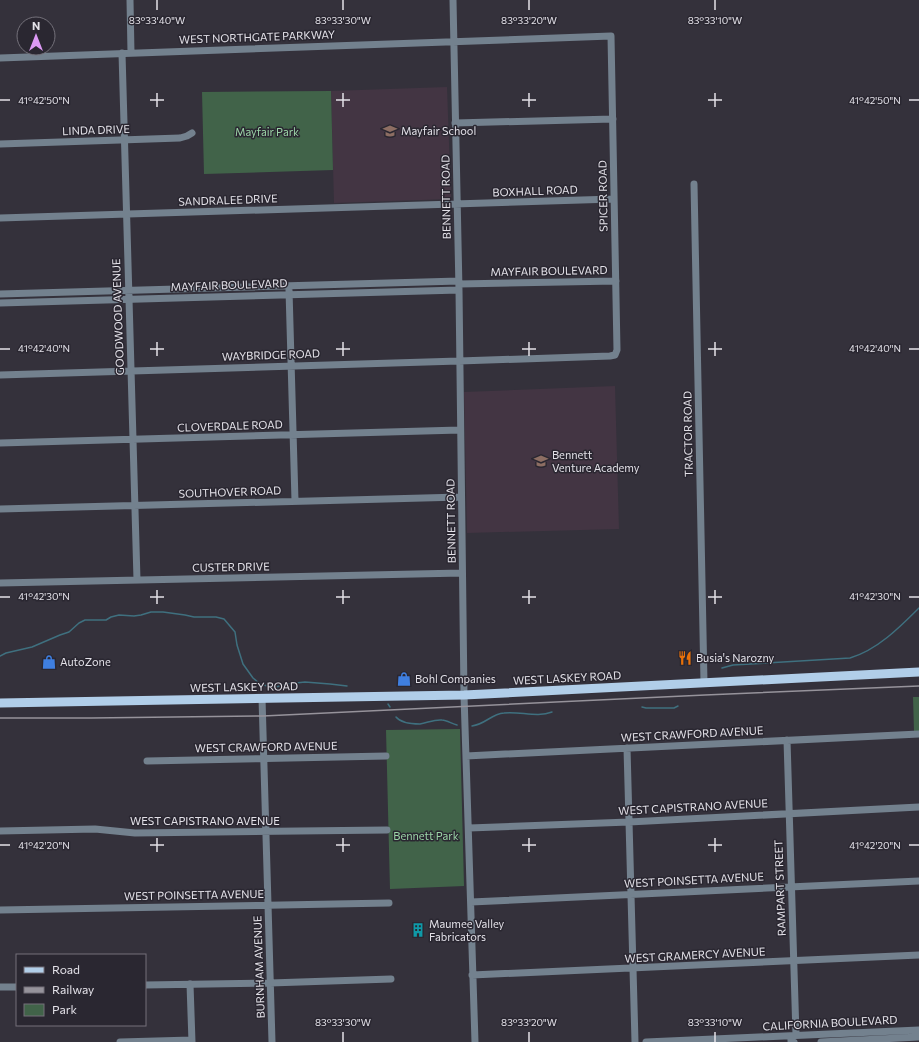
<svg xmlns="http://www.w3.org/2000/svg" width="919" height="1042" font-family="Commissioner,sans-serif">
  <rect width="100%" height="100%" fill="#34313b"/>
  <!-- education -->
  <path fill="#433543" d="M447 87 451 199 334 203 331 91Z
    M615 386 619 529 467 533 464 392Z"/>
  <!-- green -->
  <path fill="#416349" d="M331 91 333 170 204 174 202 92Z
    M913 697H919V731H914Z
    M460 729 464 886 390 889 386 730Z"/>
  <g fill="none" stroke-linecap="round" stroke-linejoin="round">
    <!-- stream -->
    <path stroke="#3f707f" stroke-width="1.5" d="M0 656 6 653 32 647 60 635 69 632 79 623 85 620H106L111 617 119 615 134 616 141 615 151 612H163L185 615 194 617H216L224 619 235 632 237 645 243 664 253 678 260 684 271 687H276L287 684 305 682 330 684 347 686
      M722 668 733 665 850 658C877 650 899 628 919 608
      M388 704 390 707
      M642 707 646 708H674L678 706
      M396 717C401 723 413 724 420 724 427 723 435 719 442 720 447 720 452 724 457 725
      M472 726C486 724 491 714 504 713 520 711 537 718 552 712"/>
    <!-- minor -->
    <path stroke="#73818e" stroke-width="7" d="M130 0 131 53
      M453 0 459 290 464 695 475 1042
      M122 53 137 580
      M0 58 611 36 617 350 615 355 610 356 459 361 0 375
      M455 123 613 119
      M0 144 180 138 187 136 192 133
      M694 184 704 682
      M0 218 614 199
      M459 284 616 281
      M289 290 295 501
      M0 294 459 281
      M0 303 459 290
      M0 443 460 430
      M0 509 461 497
      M0 583 462 573
      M262 698 272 1042
      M787 740 796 1035
      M627 748 635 1042
      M466 756 919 734
      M147 761 386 756
      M469 828 629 822 919 807
      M0 831 95 829 135 833 387 830
      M471 902 919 881
      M0 910 389 903
      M472 975 919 955
      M190 984 192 1042
      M145 985 270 983 391 979
      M0 987H17
      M120 1042 192 1040
      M646 1042 919 1030
      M794 1042 791 1041V1038L796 1035
      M821 1042 919 1037"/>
    <!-- major -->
    <path stroke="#b1cee9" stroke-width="9" d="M0 703 464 695 919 672"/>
    <!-- rail -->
    <path stroke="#96939b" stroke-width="1.5" d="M0 718H91L263 716 705 695 919 686"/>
  </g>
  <!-- ticks -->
  <path fill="none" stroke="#e3e1e8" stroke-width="1.5" d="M157 0V10M343 0V10M529 0V10M715 0V10M157 93V107M343 93V107M529 93V107M715 93V107M0 100H10M150 100H164M336 100H350M522 100H536M708 100H722M909 100H919M157 342V356M343 342V356M529 342V356M715 342V356M0 349H10M150 349H164M336 349H350M522 349H536M708 349H722M909 349H919M157 590V604M343 590V604M529 590V604M715 590V604M0 597H10M150 597H164M336 597H350M522 597H536M708 597H722M909 597H919M157 838V852M343 838V852M529 838V852M715 838V852M0 845H10M150 845H164M336 845H350M522 845H536M708 845H722M909 845H919M343 1032V1042M529 1032V1042M715 1032V1042"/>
  <!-- icons -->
  <defs>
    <symbol id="school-bare" viewBox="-9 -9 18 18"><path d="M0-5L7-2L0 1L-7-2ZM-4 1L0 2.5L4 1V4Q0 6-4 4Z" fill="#8d6e63" stroke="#2a2731" stroke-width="2.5" paint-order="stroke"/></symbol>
    <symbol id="restaurant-bare" viewBox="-9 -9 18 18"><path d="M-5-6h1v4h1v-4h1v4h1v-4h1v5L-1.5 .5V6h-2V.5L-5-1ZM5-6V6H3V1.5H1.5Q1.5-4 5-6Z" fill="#e8710a" stroke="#2a2731" stroke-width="2.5" paint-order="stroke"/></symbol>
    <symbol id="shop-bare" viewBox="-9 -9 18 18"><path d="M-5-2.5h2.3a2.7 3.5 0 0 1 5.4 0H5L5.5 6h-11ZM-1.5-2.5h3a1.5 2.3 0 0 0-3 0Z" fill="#3f7fe0" stroke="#2a2731" stroke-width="2.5" paint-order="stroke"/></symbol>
    <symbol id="building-bare" viewBox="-9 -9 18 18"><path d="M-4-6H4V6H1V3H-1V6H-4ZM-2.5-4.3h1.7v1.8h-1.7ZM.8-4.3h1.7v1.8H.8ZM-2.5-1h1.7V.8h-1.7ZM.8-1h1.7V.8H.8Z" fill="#0f9aa8" stroke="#2a2731" stroke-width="2.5" paint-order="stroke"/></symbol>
  </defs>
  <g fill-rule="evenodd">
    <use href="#school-bare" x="380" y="121" width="20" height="20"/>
    <use href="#school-bare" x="531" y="451" width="20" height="20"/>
    <use href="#restaurant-bare" x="675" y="648" width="20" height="20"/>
    <use href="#shop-bare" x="39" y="652" width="20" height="20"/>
    <use href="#shop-bare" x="394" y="669" width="20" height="20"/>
    <use href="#building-bare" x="408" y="920" width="20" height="20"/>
  </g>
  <g text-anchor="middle" stroke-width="3" stroke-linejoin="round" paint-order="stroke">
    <!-- street labels -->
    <g font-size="11" fill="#e3e1e8" stroke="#2a2731">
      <text transform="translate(257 37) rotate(-2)" y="4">WEST NORTHGATE PARKWAY</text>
      <text transform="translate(96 130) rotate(-2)" y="4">LINDA DRIVE</text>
      <text transform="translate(535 191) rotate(-2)" y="4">BOXHALL ROAD</text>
      <text transform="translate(603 196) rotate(-91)" y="4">SPICER ROAD</text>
      <text transform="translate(446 197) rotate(-91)" y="4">BENNETT ROAD</text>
      <text transform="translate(228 200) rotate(-2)" y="4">SANDRALEE DRIVE</text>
      <text transform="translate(549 271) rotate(-1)" y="4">MAYFAIR BOULEVARD</text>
      <text transform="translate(229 285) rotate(-2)" y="4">MAYFAIR BOULEVARD</text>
      <text transform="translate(118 317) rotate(-92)" y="4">GOODWOOD AVENUE</text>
      <text transform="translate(271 355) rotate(-2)" y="4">WAYBRIDGE ROAD</text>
      <text transform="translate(230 426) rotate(-2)" y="4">CLOVERDALE ROAD</text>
      <text transform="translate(688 434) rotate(-91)" y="4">TRACTOR ROAD</text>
      <text transform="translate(230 492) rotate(-2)" y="4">SOUTHOVER ROAD</text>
      <text transform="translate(451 521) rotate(-91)" y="4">BENNETT ROAD</text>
      <text transform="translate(231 567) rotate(-1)" y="4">CUSTER DRIVE</text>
      <text transform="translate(567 678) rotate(-3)" y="4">WEST LASKEY ROAD</text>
      <text transform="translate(244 687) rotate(-1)" y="4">WEST LASKEY ROAD</text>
      <text transform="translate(692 734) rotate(-3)" y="4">WEST CRAWFORD AVENUE</text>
      <text transform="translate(266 747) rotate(-1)" y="4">WEST CRAWFORD AVENUE</text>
      <text transform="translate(693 807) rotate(-3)" y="4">WEST CAPISTRANO AVENUE</text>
      <text x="205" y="825">WEST CAPISTRANO AVENUE</text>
      <text transform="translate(694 880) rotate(-3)" y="4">WEST POINSETTA AVENUE</text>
      <text transform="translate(780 888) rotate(-92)" y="4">RAMPART STREET</text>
      <text transform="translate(194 895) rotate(-1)" y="4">WEST POINSETTA AVENUE</text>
      <text transform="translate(695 955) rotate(-3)" y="4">WEST GRAMERCY AVENUE</text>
      <text transform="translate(259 967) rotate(-92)" y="4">BURNHAM AVENUE</text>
      <text transform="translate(830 1023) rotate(-3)" y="4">CALIFORNIA BOULEVARD</text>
    </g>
    <!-- poi labels -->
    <g font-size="11" fill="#e3e1e8" stroke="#2a2731" text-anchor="start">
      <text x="401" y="135">Mayfair School</text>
      <text x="552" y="459">Bennett<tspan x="552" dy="13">Venture Academy</tspan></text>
      <text x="696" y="662">Busia's Narozny</text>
      <text x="60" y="666">AutoZone</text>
      <text x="415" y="683">Bohl Companies</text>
      <text x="429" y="928">Maumee Valley<tspan x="429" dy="13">Fabricators</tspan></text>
    </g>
    <!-- park labels -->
    <g font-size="11" fill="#9cd6a8" stroke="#2a2731">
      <text x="267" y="136">Mayfair Park</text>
      <text x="426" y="840">Bennett Park</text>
    </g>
  </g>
  <g font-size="10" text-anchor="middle" fill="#e3e1e8" stroke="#2a2731" stroke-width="3" stroke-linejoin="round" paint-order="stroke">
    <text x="157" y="24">83°33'40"W</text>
    <text x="343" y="24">83°33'30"W</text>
    <text x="529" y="24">83°33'20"W</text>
    <text x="715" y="24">83°33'10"W</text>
    <text x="44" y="104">41°42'50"N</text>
    <text x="875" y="104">41°42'50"N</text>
    <text x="44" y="352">41°42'40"N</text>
    <text x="875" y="352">41°42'40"N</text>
    <text x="44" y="600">41°42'30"N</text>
    <text x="875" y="600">41°42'30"N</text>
    <text x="44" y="849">41°42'20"N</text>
    <text x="875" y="849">41°42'20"N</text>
    <text x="343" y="1026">83°33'30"W</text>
    <text x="529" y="1026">83°33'20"W</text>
    <text x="715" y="1026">83°33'10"W</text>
  </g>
  <!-- legend -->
  <rect x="16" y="954" width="130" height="72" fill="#2a2731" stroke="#74717a"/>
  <rect x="24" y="967" width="20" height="6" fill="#b1cee9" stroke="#74717a"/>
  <text x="52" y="974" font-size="12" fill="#e3e1e8">Road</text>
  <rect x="24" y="987" width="20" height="6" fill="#96939b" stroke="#74717a"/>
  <text x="52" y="994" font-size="12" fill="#e3e1e8">Railway</text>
  <rect x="24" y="1004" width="20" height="12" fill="#416349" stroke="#74717a"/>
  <text x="52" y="1014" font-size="12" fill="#e3e1e8">Park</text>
  <!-- north arrow -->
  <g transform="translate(36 36)"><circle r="19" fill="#2a2731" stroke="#74717a"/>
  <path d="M0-3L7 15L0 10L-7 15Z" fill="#dc99f4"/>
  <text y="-6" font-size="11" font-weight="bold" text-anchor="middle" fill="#e3e1e8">N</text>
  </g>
</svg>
